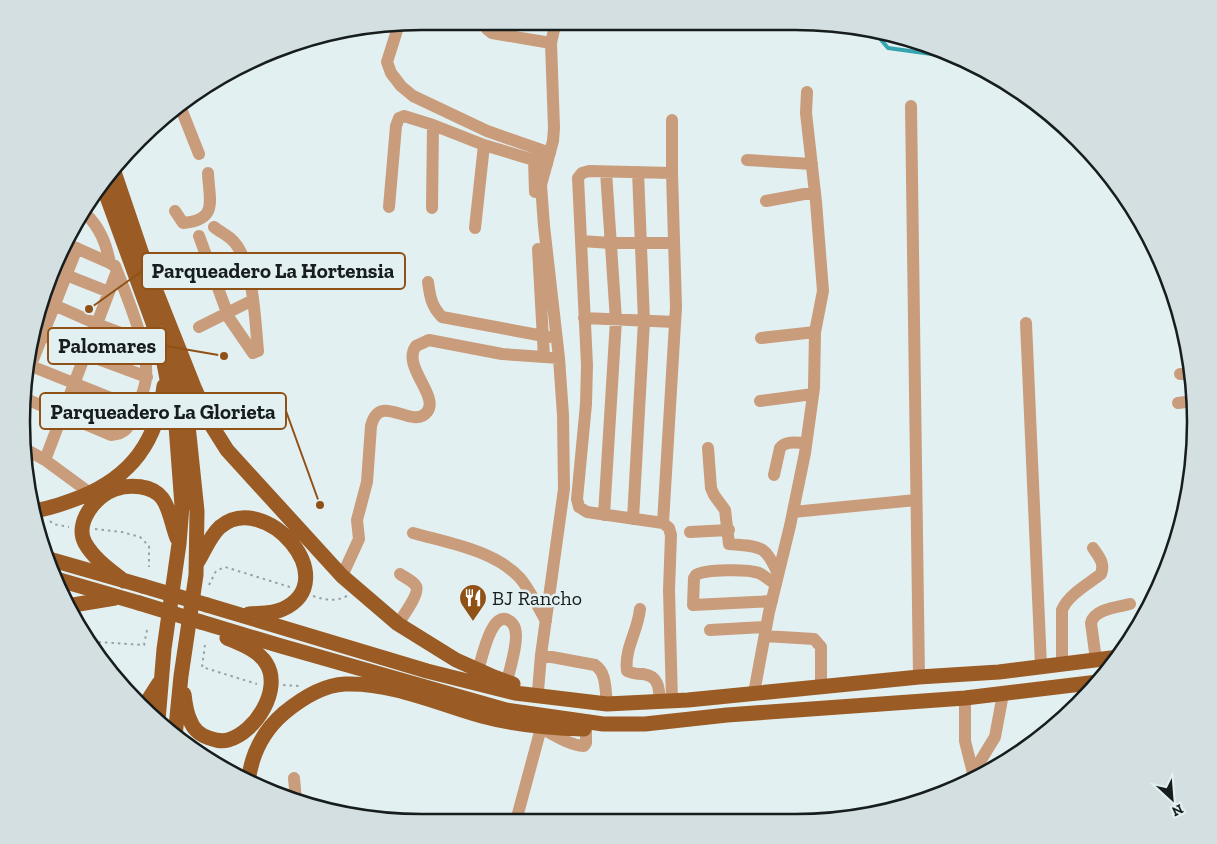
<svg xmlns="http://www.w3.org/2000/svg" width="1217" height="844" font-family="'Zilla Slab',serif">
  <rect width="100%" height="100%" fill="#e3f0f2"/>
  <g fill="none" stroke-linecap="round" stroke-linejoin="round">
    <!-- stream -->
    <path stroke="#36a3ae" stroke-width="4" d="M872 29 888 48 946 56"/>
    <!-- path -->
    <path stroke="#97a1a3" stroke-width="2" stroke-dasharray="2.5 4" stroke-linecap="butt" d="M50 521 53 524 69 527
      M95 529 122 532 140 537 149 546V567
      M209 585 216 571 225 567 290 587
      M313 596C325 600 335 602 347 596
      M92 643 98 642 144 645 147 630
      M205 645 202 667 257 684
      M283 685 299 686"/>
    <!-- minor -->
    <path stroke="#c99c7b" stroke-width="12" d="M486 21 487 29 492 33 551 43
      M399 24 387 62 391 73 401 86 413 96 487 131 550 153
      M180 106 199 154
      M911 106 919 677
      M534 160 535 192
      M747 160 812 164
      M766 201 815 192
      M389 207 396 126 399 118 404 116 433 125 484 145 547 164
      M432 208 433 125
      M175 211 183 223C219 220 209 200 208 173
      M86 214C100 228 106 243 110 263
      M475 228 484 145
      M199 236 229 318 253 353 258 351C255 322 254 257 230 238 225 234 219 231 214 227
      M581 241 611 243H674
      M538 249 544 357
      M66 275 109 292
      M428 282C430 296 431 306 442 317L549 337
      M54 305 97 324 140 340
      M584 318 675 322
      M1026 323 1041 666
      M199 327 253 300
      M43 335 85 354 147 377
      M761 338 815 332
      M31 366 136 408
      M1180 374H1192
      M25 380 77 248
      M26 399 111 435C126 434 129 427 134 414 139 403 145 390 146 378 149 349 128 299 117 271
      M760 401 813 394
      M1178 403 1193 401
      M708 448 711 488 714 495 725 510 729 544C761 547 765 544 778 574
      M27 450 45 460 90 493
      M45 460 117 271 115 266 110 263 67 244
      M774 475 780 448C786 440 797 443 806 443
      M793 512 916 500
      M604 515 616 320 606 172
      M633 519 644 321 638 172
      M663 523 676 307 672 173V120
      M690 532 729 530
      M413 533C448 543 494 550 520 578 530 590 538 607 546 621
      M342 576 359 539 357 520 367 482 371 426C380 390 412 431 427 412 440 396 401 366 416 346L429 340 502 354 559 358
      M772 601 693 605 694 578 696 575C705 569 748 569 759 573 765 576 770 581 776 584
      M640 609C638 631 624 649 627 671 633 674 637 674 643 674 659 676 659 688 660 702
      M398 624C402 617 420 594 416 586 413 581 404 577 400 574
      M710 630 766 627
      M765 636 814 639 821 647V686
      M541 655 595 665C607 673 605 690 607 704
      M1096 660 1091 623C1094 609 1118 607 1130 604
      M1062 664V610C1068 595 1088 584 1101 574 1105 563 1099 557 1093 548
      M478 670C482 659 491 611 508 620 514 623 516 629 516 636 516 651 510 667 507 682
      M538 691 541 655 564 489 563 415 559 358 544 226 541 185 553 141 554 128 551 43 556 21
      M754 693 769 612 790 526 805 453 814 388 815 332 823 291 816 202 806 113 807 92
      M965 698V741L973 773
      M672 701 669 590 671 535 669 528 663 523 587 512 579 507 577 499 586 404 587 365 578 178 582 173 589 171 672 173
      M294 778 296 801
      M971 782 973 773 995 737 1003 694
      M516 821 541 728C554 735 569 745 584 746L586 743V729"/>
    <!-- major -->
    <path stroke="#9a5b24" stroke-width="15" d="M113 169 149 275
      M103 186 153 323 163 358 176 426 182 506 179 544 164 649 158 721
      M146 266 194 387 210 423 227 450 342 576 398 624 456 660 494 677 513 684
      M169 346 186 406 197 511 196 575 181 676 175 737
      M33 511C50 509 65 503 81 497 132 476 157 441 164 386
      M49 559 143 586
      M197 563C204 552 210 536 220 527 265 489 345 580 283 609 273 614 259 613 249 614
      M56 579 139 603
      M124 581C110 570 94 559 85 543 74 523 96 495 115 489 130 484 152 485 162 498 170 508 172 526 177 538
      M207 605 427 671 515 693 607 704 688 700 919 677 999 672 1119 657
      M67 606 115 598
      M201 622 281 646 506 710 603 724H645L727 715 965 698 1098 682
      M184 694C185 703 186 712 190 720 193 729 200 735 209 738 215 740 221 742 228 740 255 733 283 689 266 663 258 650 241 644 227 638
      M143 708 159 683
      M248 783C251 755 263 731 284 713 301 699 322 685 345 684 391 682 439 704 482 716 515 725 549 728 584 729"/>
    <!-- major-bridge -->
    <path stroke="#9a5b24" stroke-width="15" d="M143 586 207 605
      M139 603 201 622"/>
  </g>
  <!-- icons -->
  <defs>
    <symbol id="restaurant-pin" viewBox="-11 -11 22 30"><path d="M0 17L-7.5 6A9.5 9.5 0 1 1 7.5 6Z" fill="#8f5116" stroke="#e3f0f2"/><path d="M-5-6h1v4h1v-4h1v4h1v-4h1v5L-1.5 .5V6h-2V.5L-5-1ZM5-6V6H3V1.5H1.5Q1.5-4 5-6Z" fill="#fff"/></symbol>
  </defs>
  <g fill-rule="evenodd">
    <use href="#restaurant-pin" x="457" y="582" width="32" height="43"/>
  </g>
  <g text-anchor="middle" stroke-width="5" stroke-linejoin="round" paint-order="stroke">
    <!-- poi labels -->
    <g font-size="20" fill="#171c1d" stroke="#e3f0f2" text-anchor="start">
      <text x="492" y="605">BJ Rancho</text>
    </g>
  </g>
  <!-- crop -->
  <path d="M0 0H1217V844H0ZM422 30H795A392 392 0 0 1 1187 422V422A392 392 0 0 1 795 814H422A392 392 0 0 1 30 422V422A392 392 0 0 1 422 30Z" fill="#d3dfe1" fill-rule="evenodd"/>
  <path fill="none" stroke="#171c1d" stroke-width="2.5" d="M422 30H795A392 392 0 0 1 1187 422V422A392 392 0 0 1 795 814H422A392 392 0 0 1 30 422V422A392 392 0 0 1 422 30Z"/>
  <!-- callouts -->
  <path fill="none" stroke="#8f5116" stroke-width="2" d="M89 309L142 271M224 356L166 346M320 505L286 411"/>
  <g fill="#8f5116" stroke="#e3f0f2" stroke-width="2">
    <circle cx="89" cy="309" r="5"/>
    <circle cx="224" cy="356" r="5"/>
    <circle cx="320" cy="505" r="5"/>
  </g>
  <g fill="#e3f0f2" stroke="#8f5116" stroke-width="2">
    <rect x="142" y="253" width="263" height="36" rx="5"/>
    <rect x="48" y="328" width="118" height="36" rx="5"/>
    <rect x="40" y="393" width="246" height="36" rx="5"/>
  </g>
  <g font-size="21" text-anchor="middle" font-weight="bold" fill="#171c1d">
    <text x="273" y="278">Parqueadero La Hortensia</text>
    <text x="107" y="353">Palomares</text>
    <text x="163" y="419">Parqueadero La Glorieta</text>
  </g>
  <!-- north arrow -->
  <g transform="translate(1172 799) rotate(154)" stroke="#e3f0f2" stroke-width="4" paint-order="stroke">
  <path d="M0-4L9 19L0 12L-9 19Z" fill="#171c1d"/>
  <text y="-8" font-size="14" font-weight="bold" text-anchor="middle" fill="#171c1d">N</text>
  </g>
</svg>
